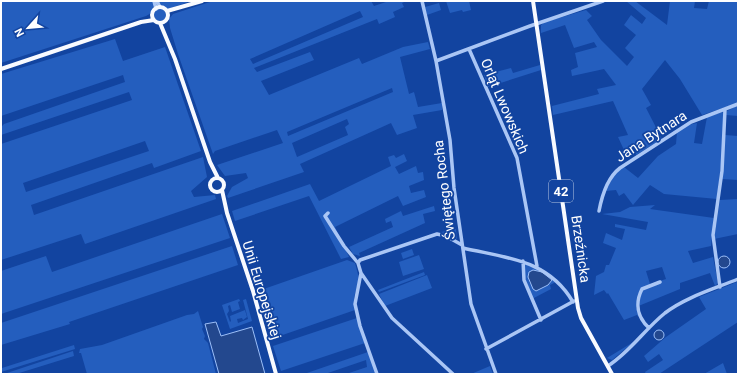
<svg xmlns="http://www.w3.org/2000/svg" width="739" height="375" font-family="Roboto,sans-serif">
  <rect width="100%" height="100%" fill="#1244a0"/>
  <!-- green -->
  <path fill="#245ebe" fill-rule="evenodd" d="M1 1H153C154 8 153 13 146 16L1 63Z
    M159 1H191L168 9 161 5Z
    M213 1H371L374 6 389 1H406L402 3 404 7 393 12 395 17 379 24 377 19 254 68 257 72 310 52 314 60 261 81 269 95 359 58 362 64 403 47 428 42 430 49 400 57 409 94 414 92 418 107 442 103V110L413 115 417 128 397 135 391 123 300 164 304 172 228 198 227 196 232 187 248 178 246 173 225 176 217 165 283 143 277 130 215 151 213 154 178 54 170 28 169 19 173 14ZM360 11 363 17 253 64 250 59ZM392 88 393 92 288 136 287 132ZM347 119 349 124 345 127 348 135 297 157 292 143Z
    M446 1H469L471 10 463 12 462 10 450 13Z
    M626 1H635L667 25 670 1H695L694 8 707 9 709 1H738V103L702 115 680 79 665 60 642 89 651 105 646 108 662 139 636 155 632 147 624 150 618 137 628 135 613 101 553 115 552 106 599 94 597 89 616 85 604 69 572 76 571 70 578 67 575 53 597 47 594 42 574 48 565 25 541 33V25L545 22 586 10 592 16 587 20 601 40 627 66 634 57 625 48 636 35 624 25 631 15 642 24 646 18Z
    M439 3 441 10 427 15 425 7Z
    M154 15a6 6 0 1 1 12 0a6 6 0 1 1-12 0Z
    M115 39 123 61 165 47 201 151 154 168 152 163 31 205 34 215 203 157 207 177 191 191 194 197 215 195 216 199 85 244 81 234 1 260V144L132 100 129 92 1 135V127L4 124 125 82 123 75 1 116V74ZM145 141 149 151 26 192 23 183Z
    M540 65 541 70 488 87 484 75 511 68 513 73Z
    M738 105V116L726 115 727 111Z
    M722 112 724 113 722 156 717 199 664 194 650 185 633 205 624 193 619 196 616 190 606 191 615 173 624 167 638 178 658 156 676 144 677 132 688 125 697 123 694 143 702 144 707 117Z
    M725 135 738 136V180L722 179Z
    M404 154 407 161 395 167 399 174 416 166 418 173 423 172 424 180 409 186 411 193 424 190 426 197 403 206 398 196 335 227 349 257 341 259 309 196 235 221 232 211 310 184 319 201 391 166 388 157 394 155 396 158Z
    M738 199V234L714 239 720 200Z
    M655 205 650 209 714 218 711 246 688 251 693 263 713 257 718 283 715 286 710 273 680 283V289L636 307 642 321 637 315 624 320 608 293 607 294 604 290 594 295 596 276 604 272 606 265H609L616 248 603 243 606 233 622 240 625 229 615 227V224L646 230 648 222 602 214 620 212 630 207ZM662 267 666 279 650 284 646 271Z
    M434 206 435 211 423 214 425 223 359 253 360 256 353 254 349 247 393 227 391 221 386 223 385 219 401 211 403 216Z
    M222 214 230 238 1 314V271L46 256 52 272Z
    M456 229 457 239 441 232Z
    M232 246 238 265 69 322 70 324 1 345V323Z
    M412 249 414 255 403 259 401 253Z
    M419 255 424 269 403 276 399 262Z
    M347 260 355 263 359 278 354 298 355 310 271 339 258 291Z
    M526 264 541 270 556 282 550 285 551 289 532 299 525 277 524 266ZM552 280 548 285 536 291 529 282Z
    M424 272 425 275 379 292 378 290Z
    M427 275 432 288 385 306 379 294Z
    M737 282 738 322 659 374H646L645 372 663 360 659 354 648 362 644 356 666 337 706 309 699 297Z
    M239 299 243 306 240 301 238 302 240 309 232 312 230 305 228 306 229 311 227 314 230 322 231 321 230 316 245 310 247 317 243 320 242 318 237 319 238 323 248 319 243 300 246 299 252 321 230 329 222 305Z
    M198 311 203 327 202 329 205 336 204 339 208 343 216 374H87L81 353H79L80 349 102 345 187 315 194 314Z
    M357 318 365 343 281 371 273 346Z
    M635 341 612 360 607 358Z
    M74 345 75 349 1 372V365L2 368Z
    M73 351 74 356 16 374H4Z
    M368 352 376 374H346L367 367 366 360 325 374H304Z
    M723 363 727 374H704Z
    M490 366 493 374H471Z"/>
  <!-- water -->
  <path fill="#23488e" stroke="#9cbff8" d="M718 262a6 6 0 1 1 12 0a6 6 0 1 1-12 0Z
    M533 270 542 272 552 280 548 285 536 291 533 289 528 277 529 272Z
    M216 322 221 336 252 327 265 374H219L205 324Z
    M654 335a5 5 0 1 1 10 0a5 5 0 1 1-10 0Z"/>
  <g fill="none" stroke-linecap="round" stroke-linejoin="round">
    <!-- minor -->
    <path stroke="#aac6f5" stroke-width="3.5" d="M154 1 156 9
      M157 1 160 7
      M422 1 436 61 450 140 454 188 471 304 496 374
      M469 49 517 158 537 266
      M436 61 530 26 603 1
      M599 211C602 195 607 178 620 168L691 122 738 104
      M328 213 325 216 344 246 358 263 361 273 392 318 453 374
      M463 248C506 258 548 259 573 302
      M523 261 524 280 541 320
      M358 263 360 260 437 234 446 236 462 245
      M361 273 355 304 360 326 377 374
      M720 287 713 235 722 171 725 110
      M649 328C637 317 635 303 642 289L660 282
      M486 349 574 301
      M608 366C631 351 644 330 665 313 686 297 714 289 738 279"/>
    <!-- major -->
    <path stroke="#f8faff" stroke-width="4" d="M533 1 578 308 581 318 612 374
      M152 15a8 8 0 1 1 16 0a8 8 0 1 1-16 0Z
      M167 11 202 1
      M160 23 175 59 210 162 218 178
      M1 69 141 22 154 20
      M210 185a7 7 0 1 1 14 0a7 7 0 1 1-14 0Z
      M222 190 227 213 253 291 276 374"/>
  </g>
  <g text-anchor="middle" stroke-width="3.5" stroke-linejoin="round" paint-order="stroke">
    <!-- shield labels -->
    <rect fill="#1244a0" stroke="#b8c7e2" stroke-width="1" x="549" y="180" width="24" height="22" rx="3"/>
    <g font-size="13" font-weight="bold" fill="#fff">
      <text x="561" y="196">42</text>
    </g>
    <!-- street labels -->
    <g font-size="14" fill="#fff" stroke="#1244a0">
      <text transform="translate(505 106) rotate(67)" y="5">Orląt Lwowskich</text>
      <text transform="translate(651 136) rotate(-33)" y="5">Jana Bytnara</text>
      <text transform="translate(444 190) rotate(-97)" y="5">Świętego Rocha</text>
      <text transform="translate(581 249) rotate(82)" y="5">Brzeźnicka</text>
      <text transform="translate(262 290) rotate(73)" y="5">Unii Europejskiej</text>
    </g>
  </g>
  <!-- border -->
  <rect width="739" height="375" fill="none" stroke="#ffffff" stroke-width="4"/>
  <!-- north arrow -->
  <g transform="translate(28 28) rotate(243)" stroke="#1244a0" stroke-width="3" paint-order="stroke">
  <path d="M0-3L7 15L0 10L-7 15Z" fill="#ffffff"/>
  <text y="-6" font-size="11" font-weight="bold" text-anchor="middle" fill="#ffffff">N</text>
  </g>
</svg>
